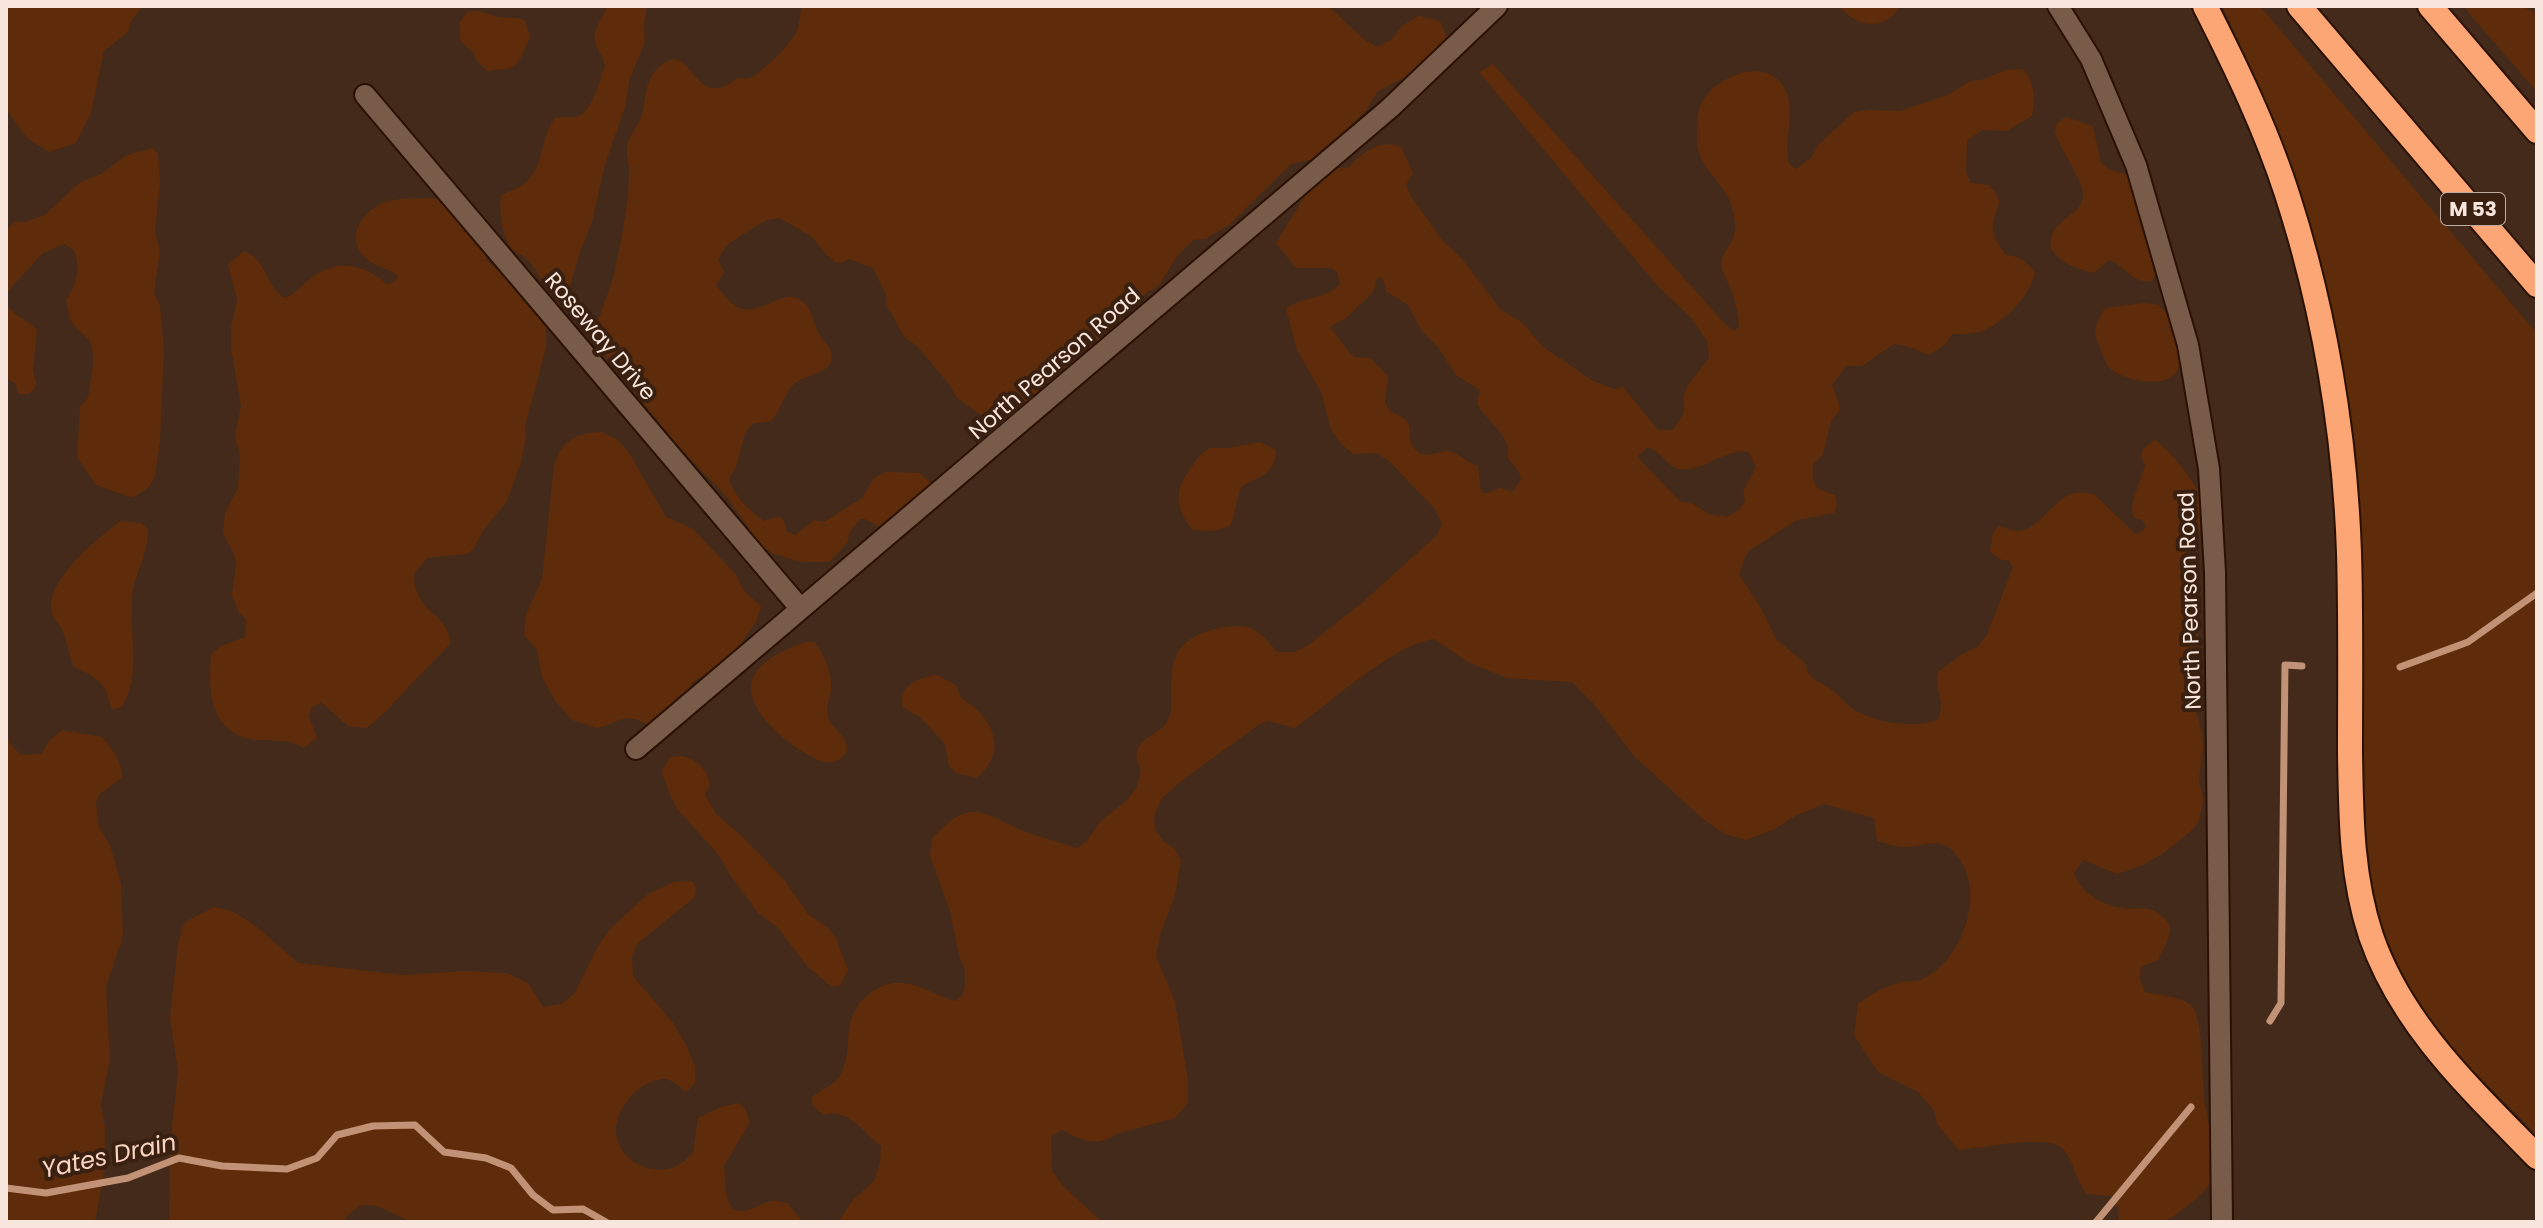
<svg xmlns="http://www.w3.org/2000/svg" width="2543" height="1228" font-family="Poppins,sans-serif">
  <rect width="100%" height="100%" fill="#442a1a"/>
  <!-- green -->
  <path fill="#5e2c0a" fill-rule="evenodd" d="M6 6H143L131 21 128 32 104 51 91 113 76 143 49 152 27 138 6 109Z
    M607 6H647L644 24 645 42 630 78 625 107 605 165 592 222 580 252 567 296 564 301C543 295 541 271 526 258 521 253 515 254 510 247 502 234 499 211 501 196 508 191 517 189 524 184 545 168 540 136 555 118 563 116 568 118 575 117 591 116 600 79 605 66 604 56 597 51 595 42 591 29 605 18 607 6Z
    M803 6H1328L1366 41 1377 47 1391 40 1403 25 1419 16 1440 21 1447 37 1426 66 1378 91 1366 110 1349 127 1348 141 1318 158 1291 164 1229 225 1205 239 1193 240 1177 256 1159 285 1108 319 1098 344 1072 358C1069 386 1054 408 1034 427 1017 429 1001 431 990 416L981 415 957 398 949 384 916 345 905 338 887 306 886 295 873 268 849 259 842 263 835 262 825 253 812 237 780 218 767 220 751 229 727 245 718 259 724 272 716 285C721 292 729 302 737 307 762 320 789 277 809 309 813 316 814 324 818 332 821 339 829 345 831 352 838 373 805 374 794 384 784 394 781 410 771 421L752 424 745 433 736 467 729 479C735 497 749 511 764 521L779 516 784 521 786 531 795 535 814 520 824 522 862 498 874 478 886 472 920 473 934 486 891 534 865 519H860L849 533 848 542 829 562H801L774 554 761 546 727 497 680 448 600 350C589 327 609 298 614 274 620 246 630 199 629 171 629 163 626 155 627 147 628 137 636 129 640 120 647 103 643 81 658 68 694 34 691 116 737 78 742 78 746 79 750 78 762 73 791 43 797 31 800 24 799 14 803 6Z
    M1839 6H1900C1884 33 1856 27 1839 6Z
    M2222 6H2260L2537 334V1135C2504 1100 2466 1067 2436 1030 2417 1005 2401 974 2389 945 2362 879 2363 807 2363 736 2362 661 2362 586 2359 512 2351 335 2299 164 2222 6Z
    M2463 6H2521L2537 14V92Z
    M473 11C485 11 493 17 506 18 514 19 517 16 525 21L530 36C526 47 522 60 512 68L487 71 475 59 474 53 460 41 459 23 467 12Z
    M1493 64 1726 325 1734 331 1739 327C1738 312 1735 299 1729 285 1727 280 1723 274 1722 268 1720 255 1727 250 1732 241 1738 229 1734 211 1729 199 1720 180 1696 163 1697 140 1697 131 1697 112 1701 104 1714 77 1764 56 1783 86 1799 111 1782 138 1789 164L1796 169 1811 158 1819 144 1854 112 1870 110 1900 111 1948 95 1970 81 1981 80 2006 70 2023 69C2034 82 2036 99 2032 116L2007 131 1982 130 1967 141 1966 173 1971 183 1989 185C2008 207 1994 204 1993 226 1992 237 2000 246 2006 255 2020 256 2026 261 2035 272 2032 294 2005 321 1985 330 1975 334 1963 334 1952 334L1946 344 1929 355 1913 348 1894 344 1862 366H1846L1832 385 1839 404V411L1831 421 1823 454 1813 465V479L1817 488 1835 495 1837 505 1834 513 1797 520 1750 550 1745 557 1739 574 1762 610 1776 639 1805 663C1808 679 1817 680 1829 688 1838 693 1844 703 1853 709 1877 724 1912 728 1938 720 1946 697 1934 694 1938 672L1962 654 1977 647 1987 635 2013 567 2009 561 1999 559 1990 551 1993 533 1999 526C2005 527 2011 531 2017 531 2047 530 2056 480 2095 495L2135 534 2143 531 2146 526 2142 520 2134 518 2132 508 2134 497 2145 466 2141 456 2143 449 2155 440C2179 457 2191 483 2210 506L2201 530 2183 556 2186 591 2195 618 2201 658 2193 672 2192 683 2193 701 2202 733 2203 748 2199 780 2203 799 2199 821 2191 831 2164 853 2143 865 2117 874 2083 860 2074 873C2082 896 2106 907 2129 909 2135 909 2143 908 2149 909 2157 911 2171 921 2170 931 2169 940 2162 952 2158 960L2141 967 2140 980 2145 992C2158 995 2183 997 2192 1006 2203 1017 2202 1078 2204 1097 2205 1117 2221 1158 2214 1176 2206 1194 2181 1211 2165 1222H2121L2119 1219 2118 1207 2111 1196 2087 1194C2075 1181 2073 1154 2059 1146 2042 1135 1981 1148 1959 1150L1937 1124 1934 1110 1918 1092 1878 1072 1854 1035 1858 1004C1870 994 1886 986 1901 982 1909 981 1918 982 1925 978 1965 957 1988 886 1953 851 1939 837 1924 846 1907 847 1898 848 1886 843 1877 841L1874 818 1824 804 1795 816 1775 829 1746 840 1725 834 1703 819 1635 757 1592 702 1572 682 1507 678 1468 662 1434 639C1396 643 1328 704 1295 728L1268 721 1260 724 1180 782 1162 798 1154 816 1155 829 1163 841 1174 848 1181 861 1175 895 1160 935 1156 956 1175 1002 1188 1080V1103L1175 1118 1116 1134C1098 1148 1080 1140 1062 1130L1051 1136 1052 1171 1064 1187 1102 1222H838L853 1200 874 1181 880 1163 881 1146C864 1133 848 1107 824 1115L813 1106 812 1097C821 1089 835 1086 841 1074 855 1046 838 1019 869 994 880 986 889 982 903 983 923 985 937 997 956 1001L962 996 965 986V971L959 955 950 911 930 856 932 839C968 798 980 811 1021 830 1039 837 1059 842 1077 848L1087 841 1100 822 1127 800 1137 787 1141 770C1125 739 1157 738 1166 723 1173 713 1171 705 1171 694 1170 653 1180 637 1220 628 1251 622 1258 629 1277 652H1295L1307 646 1363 602 1437 535 1442 523 1434 508 1389 461 1377 453 1354 454 1341 444 1331 429 1321 392 1297 350 1286 309C1305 294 1322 302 1340 284L1337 272 1331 268H1296L1276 243 1316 178 1330 169 1349 167C1362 153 1380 138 1401 147L1413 173 1406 185 1412 198 1442 240 1462 259 1501 310 1522 322 1542 346 1593 381 1614 389 1623 387 1658 430H1673L1684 413 1683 397 1688 385 1709 358 1707 341 1691 318 1655 283 1479 72ZM1377 278H1383L1386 291 1408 305 1422 331 1438 347 1456 375 1480 390 1477 404C1488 423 1511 434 1508 458L1519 472 1521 480 1512 492 1501 488 1486 493 1481 492 1478 466C1469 463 1457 453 1449 451 1438 450 1426 460 1417 451 1399 433 1424 424 1391 412L1385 403 1388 376 1370 358 1355 357 1350 353 1330 327 1346 318 1373 292ZM1647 447C1661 451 1666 466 1679 469 1703 473 1724 448 1749 452L1756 467 1743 492 1745 501 1740 509 1727 517 1709 514 1693 504 1680 501 1642 462 1638 456Z
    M2066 117 2093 126 2101 163 2110 170 2127 174 2135 184 2145 236 2158 267 2152 281C2133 285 2125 265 2109 260L2094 273C2077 269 2062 264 2051 249 2046 220 2080 218 2083 197 2085 181 2060 150 2055 132L2057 123Z
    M153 148 158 154 160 184 155 231 160 251 154 292 160 306 164 348 160 442 155 475 150 486 133 498 96 485 77 457 80 407 88 398C90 377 98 359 89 339 71 325 70 322 66 300 77 282 81 270 74 250L64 244 43 253 6 293V231L15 221 25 222 45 215 79 183 101 174 127 155Z
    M431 198 448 202 485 234 486 260 501 273 508 275 544 317 546 326V348L525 426 526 438 521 462 507 501 483 531 473 550 466 554 427 558 414 574C414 615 450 612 450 644L382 715 367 728 348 726 321 702 312 708 309 716 317 738 304 748C300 746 297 744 293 743 277 738 258 743 242 737 207 723 209 685 211 654L221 646 245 637 246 619 239 613 232 595 236 564 234 554 223 532 225 513 238 488 240 455 235 436 241 406 231 349V327L237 300 228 264 244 251C267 260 265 285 284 298 297 294 304 282 315 275 341 259 365 265 387 284L394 282 398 277 396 274C387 268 376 267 368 260 343 240 361 210 386 202 400 197 417 199 431 198Z
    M6 303C13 317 27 318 37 330L33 371 36 383 34 390 28 394H18L16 384 6 378Z
    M2144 303 2158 305C2172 316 2173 326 2177 343 2179 351 2182 359 2179 367 2171 391 2126 381 2112 370 2104 364 2104 356 2100 348 2092 332 2095 324 2105 308Z
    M602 432 616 439 628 451 666 517 693 529 737 576 743 590 761 606 756 622 730 658 693 682 670 714 646 724C621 711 620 723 597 728L572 720 555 701 542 677 537 650 524 635 526 615 542 579 554 465C562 440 576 433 602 432Z
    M1260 442 1276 450C1275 475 1260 476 1242 486 1235 500 1236 513 1230 526L1213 531 1193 530C1177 512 1173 492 1188 472 1195 462 1199 454 1210 448H1228Z
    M121 521 142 523 148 530C148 554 135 573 132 597 129 633 142 673 122 707L112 710C110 706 110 702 108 697 104 679 87 674 73 666 69 654 67 641 62 630 57 621 51 617 51 607 50 578 98 537 121 521Z
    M806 642H815C824 654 832 673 831 688 831 698 825 705 828 717 831 729 847 735 847 748 846 759 833 764 824 762 797 754 735 707 755 674 766 657 788 648 806 642Z
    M937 675 957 686C959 701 968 701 977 710 1000 732 1001 758 976 778L956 773 949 766 945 744 921 718 903 707C897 686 920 677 937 675Z
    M6 730 10 744 21 755 41 754 49 741 62 730 102 737C113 750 122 761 122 778L100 794 96 803 98 825 111 848 121 884 123 936 106 987 110 1059 101 1104 105 1129V1167L95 1222H6Z
    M678 756C696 757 707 769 710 785L705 795 716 814 744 838 785 881 808 914 828 928 836 938 848 970 841 985 832 987 807 966 777 927 758 913 731 876 718 854 678 810 670 795 662 771 670 757Z
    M691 881 696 887 695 897 638 943 632 956 633 976 674 1024 686 1045 695 1066V1083L686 1092C680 1087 674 1080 665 1079 641 1079 618 1105 616 1128 614 1158 652 1180 678 1165 683 1163 688 1157 693 1153L698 1118 721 1107 738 1103 745 1109 750 1122 724 1166 727 1198 732 1209C749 1216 757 1203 773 1201 778 1201 783 1203 787 1203L803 1222H412L377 1206 361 1205 347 1216 345 1222H169L170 1146 178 1072 170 1017 178 944 183 926 187 921 214 907 232 911 256 926 298 963 403 975 464 971 507 973 529 984 543 1007 561 1004 574 994 598 946 611 928 648 894 674 882Z"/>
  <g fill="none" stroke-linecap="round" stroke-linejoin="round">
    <!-- stream -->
    <path stroke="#c29276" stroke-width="7" d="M2400 667 2468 642 2537 593
      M2270 1021 2281 1003 2285 665 2302 666
      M6 1188 46 1193 128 1178 179 1158 222 1166 287 1169 317 1158 337 1135 373 1126 415 1125 444 1152 486 1158 511 1168 533 1195 553 1210 583 1209 606 1222
      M2096 1222 2191 1107"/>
    <defs>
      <path id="minor" d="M2058 6 2091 59 2136 165 2188 345 2209 469 2215 572 2222 1222
        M365 95 800 608
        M636 749 1390 108 1497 6"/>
      <path id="highway" d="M2205 6C2236 67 2266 129 2287 194 2324 308 2345 433 2349 553 2351 619 2350 686 2350 752 2351 814 2351 876 2371 936 2402 1026 2472 1090 2537 1157
        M2299 6 2537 285
        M2430 6 2537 131"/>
    </defs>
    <!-- minor casing -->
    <use href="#minor" stroke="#2a1103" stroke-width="24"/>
    <!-- highway casing -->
    <use href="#highway" stroke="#2a1103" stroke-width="28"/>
    <!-- minor -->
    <use href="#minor" stroke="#795b4a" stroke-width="20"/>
    <!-- highway -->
    <use href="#highway" stroke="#fba674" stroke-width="24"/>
  </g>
  <g text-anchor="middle" stroke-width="8" stroke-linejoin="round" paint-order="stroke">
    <!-- shield labels -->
    <rect fill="#392010" stroke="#bfaba0" stroke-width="2" x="2441" y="193" width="64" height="32" rx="6"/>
    <g font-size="20" font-weight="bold" fill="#f8e6dd">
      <text x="2473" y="216">M 53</text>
    </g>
    <!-- street labels -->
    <g font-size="22" fill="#f8e6dd" stroke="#392010">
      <text transform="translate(601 336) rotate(50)" y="8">Roseway Drive</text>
      <text transform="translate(1054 363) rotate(-41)" y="8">North Pearson Road</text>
      <text transform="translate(2189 601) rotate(-92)" y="8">North Pearson Road</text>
    </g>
    <!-- water labels -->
    <g font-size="24" font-style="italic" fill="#fad5c1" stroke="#392010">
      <text transform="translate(109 1156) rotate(-12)" y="8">Yates Drain</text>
    </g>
  </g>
  <!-- border -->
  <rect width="2543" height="1228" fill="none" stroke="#f8e6dd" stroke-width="16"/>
</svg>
